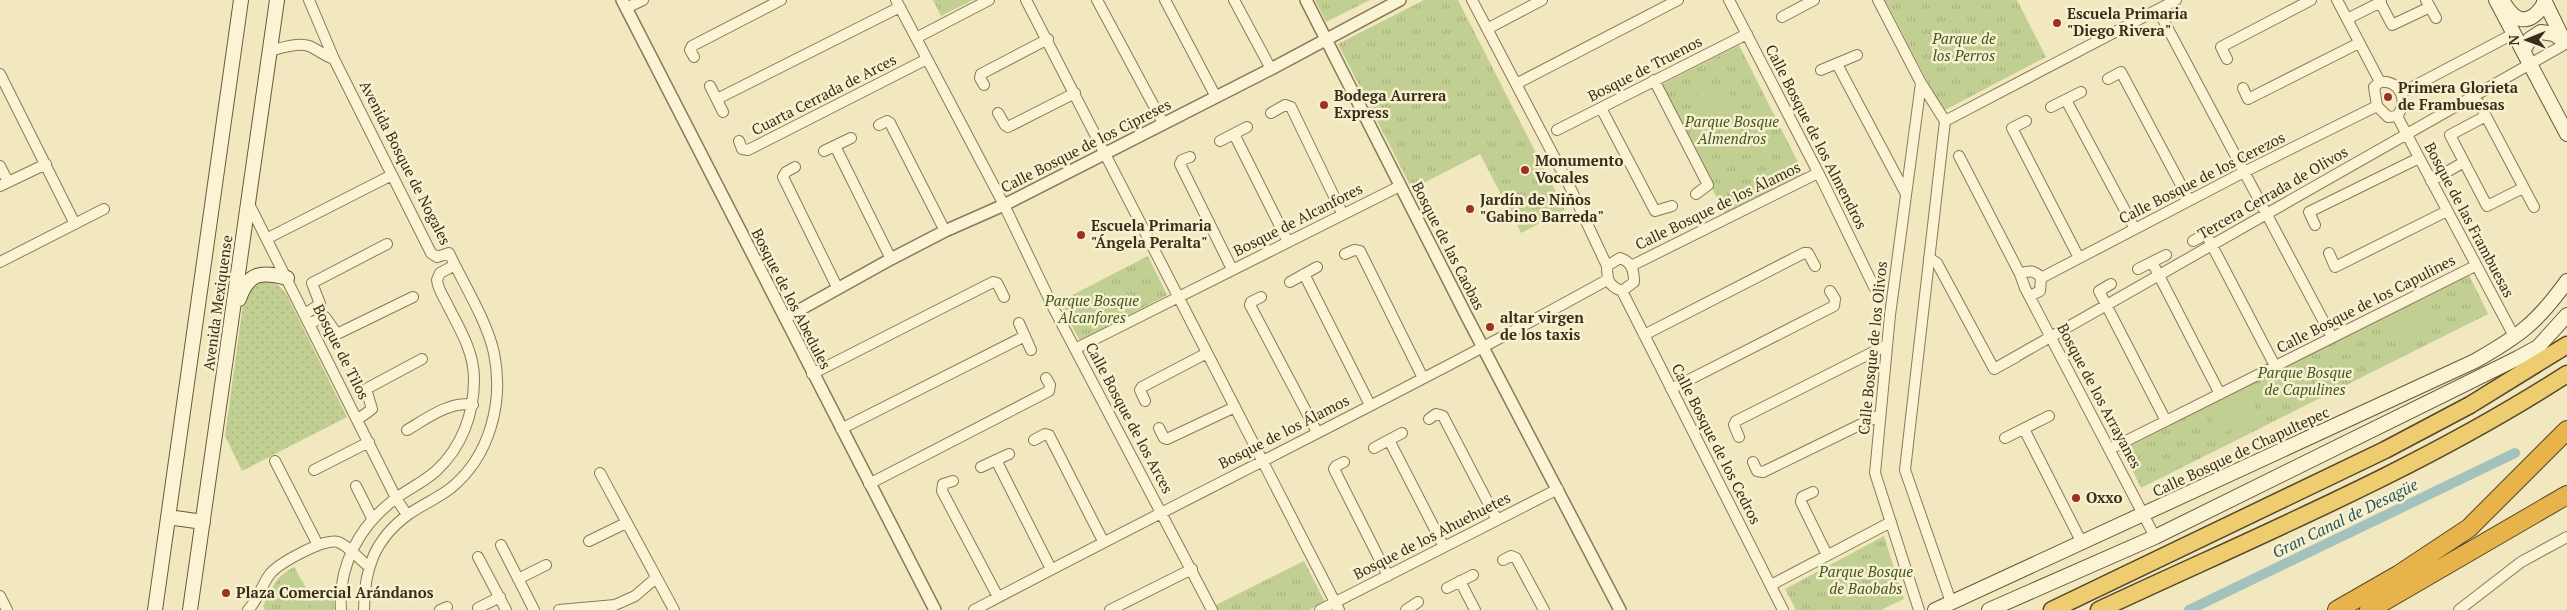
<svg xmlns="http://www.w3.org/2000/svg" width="2567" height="610" font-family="'PT Serif',serif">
  <defs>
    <pattern id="grass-dots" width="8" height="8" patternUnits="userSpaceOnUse" patternTransform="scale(1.25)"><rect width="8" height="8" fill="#c1cf93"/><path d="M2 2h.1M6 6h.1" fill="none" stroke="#a7b27e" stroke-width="1.8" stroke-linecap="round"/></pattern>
    <pattern id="park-tufts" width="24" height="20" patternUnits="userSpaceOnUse" patternTransform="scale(1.25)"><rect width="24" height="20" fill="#c1cf93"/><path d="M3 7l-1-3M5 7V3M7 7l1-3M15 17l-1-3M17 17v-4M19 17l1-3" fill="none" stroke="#a7b27e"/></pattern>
  </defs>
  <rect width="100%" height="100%" fill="#f1e8c0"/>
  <!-- grass -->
  <path fill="url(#grass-dots)" d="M267 281 278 285 286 293 347 417 242 471 225 436 244 297 258 282Z"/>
  <!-- park -->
  <path fill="url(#park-tufts)" d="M933 0H973L941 16Z
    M1315 0H1370L1326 22Z
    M1424 0H1458L1565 210 1521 233 1480 154 1412 189 1338 44Z
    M1885 0H2017L2046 57 1943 111Z
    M1739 45 1805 176 1726 216 1660 85Z
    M1148 256 1167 295 1080 341 1059 302Z
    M2469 275 2488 314 2141 488 2122 449Z
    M1884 536 1904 599 1881 610H1796L1785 589Z
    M1304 561 1325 602 1309 610H1218L1216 605Z
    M294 567 312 598 335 587 334 610H265L263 606C274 586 273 579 294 567Z"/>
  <!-- pitch -->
  <path fill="#c1cf93" d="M1701 85 1739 97 1730 125 1692 113Z
    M2423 300 2437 327 2399 345 2386 318Z
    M2246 389 2259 415 2220 435 2207 409Z
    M304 598 310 610H281Z"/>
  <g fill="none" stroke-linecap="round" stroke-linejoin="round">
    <!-- canal -->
    <path stroke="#a3c2bd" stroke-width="10" d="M2189 610 2515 453"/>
    <defs>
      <path id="minor" d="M309 0 334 59 431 253 437 257 449 253C463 283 487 321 494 353 504 402 490 456 451 488 438 498 422 505 409 514 374 539 364 570 364 610
        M896 0 1004 205 1054 309 1212 610
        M1026 0 1339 610
        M1097 0 1163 123
        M1165 0 1216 97
        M1234 0 1271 69
        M1472 0 1569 185 1607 266
        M1729 0 1822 180 1874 287
        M1878 0 1921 83 1945 121
        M2337 0 2380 82
        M2379 0 2392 25 2430 7
        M2426 0 2436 18
        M626 8 643 0
        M2158 10 2332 337
        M1782 17 1814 0
        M2347 19 2381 2
        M1487 29 1542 0
        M916 38 989 0
        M270 51C281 48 298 42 309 46 317 49 324 56 334 59
        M694 57 690 50 692 46 781 0
        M2227 59 2221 47 2311 0
        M1837 64 1906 194
        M1821 70 1857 55
        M0 74 75 224
        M2108 79 2121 72 2189 200
        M1654 80 1708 185 1696 194
        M2380 82C2400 80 2409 101 2397 116L2388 117 2377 106 2374 87Z
        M1516 84 1678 0
        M984 85 980 78 981 74 1048 39
        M710 86 723 112
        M2243 88 2248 99 2359 43
        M2401 93 2513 34
        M717 99 900 7
        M2066 100 2135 229
        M2479 103 2534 207
        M2051 107 2081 92
        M1601 108 1655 211 1672 206
        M998 113 1005 125 1008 127 1075 93
        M1271 113 1285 105 1291 107 1342 213
        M2397 116 2515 338
        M2486 116 2450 135 2487 206 2523 188
        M1945 121 1905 470 1951 602
        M1945 121 2176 0
        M2026 121 2012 128 2079 258
        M879 125 887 121 890 123 945 231
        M1557 130 1747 34
        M1234 134 1288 242
        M739 141 742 149 748 150 927 59
        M1220 141 1247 127
        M835 146 891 259
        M824 151 851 138
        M1959 156 2020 274 2025 288 2155 537
        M1190 157 1182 160 1180 164 1232 269
        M0 166 8 182
        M795 167 786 172 783 177 837 287
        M2431 181 2464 162
        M0 186 46 164
        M248 202 396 498 407 515
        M2315 225 2309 212 2419 158
        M268 238 392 175
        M2193 241 2206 234 2275 366
        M2329 253 2335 267 2447 211
        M1345 254 1354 250 1360 251 1423 378
        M1620 258C1632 262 1634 271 1634 282L1622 291C1608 286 1607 279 1607 266Z
        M1929 258 1937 263 1994 369
        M0 262 104 209
        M2152 262 2220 394
        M1631 266 1818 173
        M2138 269 2166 255
        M1304 274 1370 405
        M2020 274C2029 270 2035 270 2041 278L2040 291 2030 296
        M2041 278 2244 172 2377 106
        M1290 282 1317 267
        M2111 284 2099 291 2166 421
        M1622 291 1783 610
        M1261 297 1251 302 1250 305 1317 432
        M305 314 320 304 312 283 387 244
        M310 323 325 317 337 334 413 297
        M1019 323 1031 350
        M1644 335 1804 253H1808L1815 266
        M1075 349 1400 186
        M2016 357 1994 369 2567 43
        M812 374 993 282 997 283 1004 297
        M1671 389 1834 306 1835 299 1830 291
        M1145 401 1140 390 1142 387 1207 353
        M358 419 372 409 366 389 422 359
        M1429 419 1436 414 1443 416 1497 520
        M1159 428 1164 438 1167 439 1235 407
        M841 429 1025 336
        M2024 429 2081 541
        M407 430C426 419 451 400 473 405
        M1739 437 1734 425 1736 421 1887 345
        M2005 438 2049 416
        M1034 440 1045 434 1049 435 1103 541
        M1389 440 1444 547
        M1374 448 1402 433
        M2110 449 2475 266
        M996 460 1051 569
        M275 461 318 545
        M1344 462 1336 466 1334 469 1388 576
        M1753 462 1757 471 1763 472 1880 415
        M981 467 1009 454
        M314 470 369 442
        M600 473 674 610
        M953 481 943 484 942 491 998 597
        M869 484 1049 391 1050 385 1046 378
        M356 486 372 518
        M1813 492 1802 497 1801 502 1827 555
        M589 541 626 523
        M501 545 534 610
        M478 557 506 610
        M1503 560 1511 556 1516 558 1544 610
        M518 579 546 565
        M1460 581 1475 610
        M1771 585 1891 522
        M1447 588 1473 575
        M0 596 7 610
        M478 608 500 597
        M248 610C258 600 261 586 270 574 279 563 324 538 338 542 349 546 359 559 368 566
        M341 610C338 565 360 525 395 499 408 489 424 482 436 471 462 447 474 414 474 379 474 353 461 331 449 308 445 299 438 290 437 280L440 273 455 265
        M440 610 447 607
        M559 610 615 605 635 596 656 578
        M974 610C1184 499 1399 395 1607 280
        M1110 610 1192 569
        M1320 610 1558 489
        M1406 610 1418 602
        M1919 610 1875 473 1890 315 1921 83
        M2459 610 2521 562 2567 537"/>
      <path id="tertiary" d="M622 0 935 610
        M1306 0 1466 315 1620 610
        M785 318 891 259 945 231 1004 205 1271 69 1400 0"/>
      <path id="secondary" d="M2496 0 2567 134
        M2544 0 2564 41
        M2505 5C2518 26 2533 23 2545 2
        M2523 51 2530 39 2541 32 2554 34 2565 42
        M239 299C248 272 262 271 287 278
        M168 517 203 522
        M155 610 241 0
        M190 610 277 0
        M1935 610 2475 361C2519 336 2537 323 2567 281
        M1989 610 2155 537 2518 358 2538 347 2567 315"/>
      <path id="trunk" d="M2052 610 2385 450 2470 405 2567 345
        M2099 610C2257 536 2420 469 2567 374"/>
      <path id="motorway" d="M2337 610 2398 575 2469 528 2567 430
        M2369 610 2567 495"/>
    </defs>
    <!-- minor casing -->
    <use href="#minor" stroke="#8b7957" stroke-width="12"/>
    <!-- tertiary casing -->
    <use href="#tertiary" stroke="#8b7957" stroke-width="14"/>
    <!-- secondary casing -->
    <use href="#secondary" stroke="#6c593a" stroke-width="16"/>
    <!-- trunk casing -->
    <use href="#trunk" stroke="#58462b" stroke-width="19"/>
    <!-- motorway casing -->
    <use href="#motorway" stroke="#58462b" stroke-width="20"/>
    <!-- minor -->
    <use href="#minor" stroke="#fbf4d4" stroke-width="10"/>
    <!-- tertiary -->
    <use href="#tertiary" stroke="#fbf4d4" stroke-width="11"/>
    <!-- secondary -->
    <use href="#secondary" stroke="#fbf4d4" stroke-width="14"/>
    <!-- trunk -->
    <use href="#trunk" stroke="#eecc70" stroke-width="16"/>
    <!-- motorway -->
    <use href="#motorway" stroke="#e6b44b" stroke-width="18"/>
  </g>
  <!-- markers -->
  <g fill="#9e3123" stroke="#f7f1d0" stroke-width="2">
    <circle cx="2057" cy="23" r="5"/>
    <circle cx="2388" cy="97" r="5"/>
    <circle cx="1324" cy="105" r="5"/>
    <circle cx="1525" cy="170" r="5"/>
    <circle cx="1470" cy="209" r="5"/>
    <circle cx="1081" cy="235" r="5"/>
    <circle cx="1490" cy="327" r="5"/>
    <circle cx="2076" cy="498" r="5"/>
    <circle cx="226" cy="593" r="5"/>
  </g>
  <g text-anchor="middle" stroke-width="5" stroke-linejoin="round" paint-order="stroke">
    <!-- poi labels -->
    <g font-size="15" font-weight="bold" fill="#392e1c" stroke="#f7f1d0" text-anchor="start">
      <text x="2067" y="19">Escuela Primaria<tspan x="2067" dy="17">"Diego Rivera"</tspan></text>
      <text x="2398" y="93">Primera Glorieta<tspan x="2398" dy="17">de Frambuesas</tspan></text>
      <text x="1334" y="101">Bodega Aurrera<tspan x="1334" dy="17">Express</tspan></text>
      <text x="1535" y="166">Monumento<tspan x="1535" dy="17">Vocales</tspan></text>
      <text x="1480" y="205">Jardín de Niños<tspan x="1480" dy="17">"Gabino Barreda"</tspan></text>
      <text x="1091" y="231">Escuela Primaria<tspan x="1091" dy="17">"Ángela Peralta"</tspan></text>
      <text x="1500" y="323">altar virgen<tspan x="1500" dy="17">de los taxis</tspan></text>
      <text x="2086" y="503">Oxxo</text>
      <text x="236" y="598">Plaza Comercial Arándanos</text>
    </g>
    <!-- park labels -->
    <g font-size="15" font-style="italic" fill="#435721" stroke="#f7f1d0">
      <text x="1964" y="44">Parque de<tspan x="1964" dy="17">los Perros</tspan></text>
      <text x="1732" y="127">Parque Bosque<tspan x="1732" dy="17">Almendros</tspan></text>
      <text x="1092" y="306">Parque Bosque<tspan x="1092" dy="17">Alcanfores</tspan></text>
      <text x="2305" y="378">Parque Bosque<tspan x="2305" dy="17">de Capulines</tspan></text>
      <text x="1866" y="577">Parque Bosque<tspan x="1866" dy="17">de Baobabs</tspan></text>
    </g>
    <!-- street labels -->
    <g font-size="15" fill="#392e1c" stroke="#f7f1d0">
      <text transform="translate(1645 69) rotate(-27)" y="5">Bosque de Truenos</text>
      <text transform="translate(824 95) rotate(-27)" y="5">Cuarta Cerrada de Arces</text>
      <text transform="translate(1816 137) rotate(63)" y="5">Calle Bosque de los Almendros</text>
      <text transform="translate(1086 146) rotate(-27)" y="5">Calle Bosque de los Cipreses</text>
      <text transform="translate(405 163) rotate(63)" y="5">Avenida Bosque de Nogales</text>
      <text transform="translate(2202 178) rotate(-27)" y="5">Calle Bosque de los Cerezos</text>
      <text transform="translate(2273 193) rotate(-30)" y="5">Tercera Cerrada de Olivos</text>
      <text transform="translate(1718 206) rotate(-26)" y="5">Calle Bosque de los Álamos</text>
      <text transform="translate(1298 220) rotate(-27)" y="5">Bosque de Alcanfores</text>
      <text transform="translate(2469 220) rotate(62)" y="5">Bosque de las Frambuesas</text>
      <text transform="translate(1448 246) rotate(63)" y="5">Bosque de las Caobas</text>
      <text transform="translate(791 299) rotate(63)" y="5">Bosque de los Abedules</text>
      <text transform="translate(218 303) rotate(-82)" y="5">Avenida Mexiquense</text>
      <text transform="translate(2366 304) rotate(-27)" y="5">Calle Bosque de los Capulines</text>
      <text transform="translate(1873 348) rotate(-84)" y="5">Calle Bosque de los Olivos</text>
      <text transform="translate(341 352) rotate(63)" y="5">Bosque de Tilos</text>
      <text transform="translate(2099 396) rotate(62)" y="5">Bosque de los Arrayanes</text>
      <text transform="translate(1129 418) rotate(62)" y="5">Calle Bosque de los Arces</text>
      <text transform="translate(1284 432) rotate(-27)" y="5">Bosque de los Álamos</text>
      <text transform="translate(1716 444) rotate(63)" y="5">Calle Bosque de los Cedros</text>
      <text transform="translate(2241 452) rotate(-25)" y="5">Calle Bosque de Chapultepec</text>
      <text transform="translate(1432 536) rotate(-27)" y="5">Bosque de los Ahuehuetes</text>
    </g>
    <!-- water labels -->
    <g font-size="16" font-style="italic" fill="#2a585a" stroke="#f7f1d0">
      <text transform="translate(2345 518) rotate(-26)" y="6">Gran Canal de Desagüe</text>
    </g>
  </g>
  <!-- north arrow -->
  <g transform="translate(2527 40) rotate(269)" stroke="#f7f1d0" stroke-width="4" paint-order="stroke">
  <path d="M0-4L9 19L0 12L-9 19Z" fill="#392e1c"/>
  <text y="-8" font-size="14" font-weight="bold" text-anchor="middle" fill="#392e1c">N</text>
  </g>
</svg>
